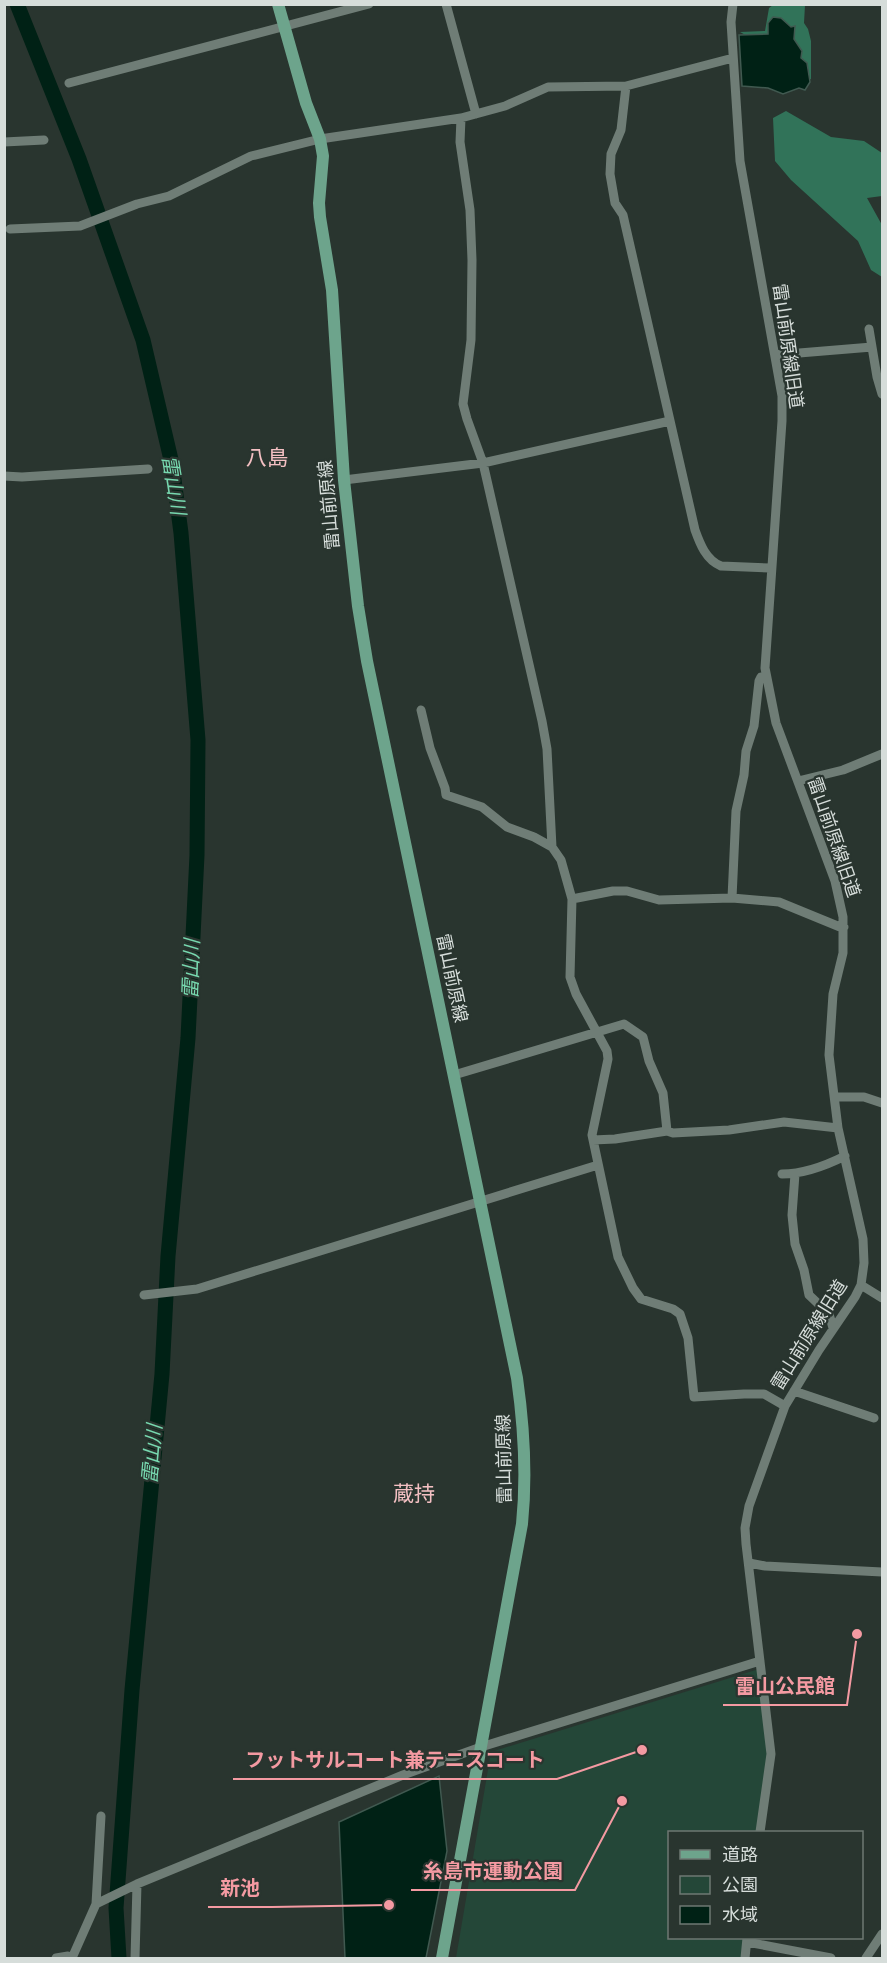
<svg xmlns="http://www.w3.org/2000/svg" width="887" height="1963" font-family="Inter,'Noto Sans JP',sans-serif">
  <rect width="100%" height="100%" fill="#29352f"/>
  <!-- green -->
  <path fill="#244738" d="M759 1669 769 1754 757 1832H670V1938H745L743 1958H456L491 1752Z"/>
  <!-- forest -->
  <path fill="#317359" d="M773 5H805L804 23 808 29 811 41V79L807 80 804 64 800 55 771 36 749 37 740 32 765 31 769 8Z
    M786 111 831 137 864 141 882 153V196L867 198 882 225V277L871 270 858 241 791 180 775 161 773 118Z"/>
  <!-- water -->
  <path fill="#002115" stroke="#405950" stroke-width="1.5" d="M773 17 781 18 791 27 795 26 794 39 802 51 801 58 807 63 810 82 805 90 799 88 783 94 768 88 742 86 739 35 768 34V23Z
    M439 1776 447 1851 426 1958H345L339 1822Z"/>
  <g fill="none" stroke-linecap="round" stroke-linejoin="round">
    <!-- river -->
    <path stroke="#002115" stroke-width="15" d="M17 4 79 159 143 340 172 464 181 533 198 740 197 855 188 1038 168 1256 162 1374 132 1690 116 1908 119 1958"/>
    <!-- minor -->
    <path stroke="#6f7d76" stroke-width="9" d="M446 4 476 114
      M733 4 731 22 740 161 782 396V421L765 668 776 723 835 881 843 917V953L833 994 829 1055 838 1128 863 1239 864 1263 861 1285 855 1297 819 1350 785 1406 749 1506 745 1528 746 1544 771 1754 760 1832
      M69 83 369 4
      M626 86 621 130 611 154 610 174 615 203 623 215 695 530C700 544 706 560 721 566L770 568
      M461 118 460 142 470 210 472 260 471 340 463 404 467 419 483 463 542 721 547 749 552 847
      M4 142 44 140
      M10 229 80 226 137 204 169 196 251 156 320 139 461 118 505 106 548 87 626 86 733 58
      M869 329 877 377 882 394
      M775 355 872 347
      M4 476 22 477 148 469
      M344 480 483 463 670 421
      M421 710 430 748 445 788 446 795 482 807 507 827 534 837 552 847 561 860 572 899 570 977 576 994 607 1051 608 1059 592 1135 618 1257 633 1288 641 1299 673 1309 680 1314 688 1338 694 1397 744 1394H764L785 1406
      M798 781 843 770 882 754
      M732 898 736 811 744 775 746 751 754 726 759 681 761 677H766
      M572 899 613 891H627L659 900 732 898 779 902 840 927H844
      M454 1075 624 1024 643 1037 649 1061 663 1093 667 1131 673 1133 729 1130 784 1122 838 1128
      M835 1097H864L882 1103
      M593 1140 615 1139 667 1131
      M782 1174C804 1174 825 1166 845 1156
      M795 1174 792 1215 795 1244 804 1270 809 1295 829 1314 833 1328
      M861 1285 882 1298
      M144 1295 197 1289 598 1165
      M794 1391 874 1418
      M749 1563 765 1566 882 1572
      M96 1904 137 1884 403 1775 481 1747 760 1661
      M747 1942 831 1958
      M56 1958 68 1956 72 1958
      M72 1958 96 1904 101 1816
      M135 1958 137 1884
      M745 1958 747 1938
      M866 1958 882 1934"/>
    <!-- major -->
    <path stroke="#6da48c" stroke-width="12" d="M278 4 306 103 320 139 323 156 319 203 320 217 332 290 344 480 358 606 367 661 517 1378C524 1427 527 1475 522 1524L442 1958"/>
  </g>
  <g text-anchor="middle" stroke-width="4.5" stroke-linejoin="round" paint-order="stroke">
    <!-- street labels -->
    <g font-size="18" fill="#d6ddda" stroke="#29352f">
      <text transform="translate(788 346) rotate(82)" y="6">雷山前原線旧道</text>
      <text transform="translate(329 505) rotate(-95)" y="6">雷山前原線</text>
      <text transform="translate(834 837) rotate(71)" y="6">雷山前原線旧道</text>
      <text transform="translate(452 978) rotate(78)" y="6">雷山前原線</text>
      <text transform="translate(809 1335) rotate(-58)" y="6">雷山前原線旧道</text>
      <text transform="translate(504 1459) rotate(-91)" y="6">雷山前原線</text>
    </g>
    <!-- water labels -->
    <g font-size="20" font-style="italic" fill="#77d8af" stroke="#29352f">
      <text transform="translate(174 485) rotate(81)" y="7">雷山川</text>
      <text transform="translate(191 969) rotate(-88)" y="7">雷山川</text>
      <text transform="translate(152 1454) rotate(-85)" y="7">雷山川</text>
    </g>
    <!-- quarter labels -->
    <g font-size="21" fill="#f4c0c3" stroke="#29352f">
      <text x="267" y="465">八島</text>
      <text x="414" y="1501">蔵持</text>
    </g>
  </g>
  <!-- callouts -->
  <path fill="none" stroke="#f49aa2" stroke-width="2" d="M857 1634L847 1705H723M642 1750L557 1779H233M622 1801L575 1890H411M389 1905L272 1907H208"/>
  <g fill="#f49aa2" stroke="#29352f" stroke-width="2">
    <circle cx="857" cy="1634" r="6"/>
    <circle cx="642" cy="1750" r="6"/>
    <circle cx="622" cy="1801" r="6"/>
    <circle cx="389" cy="1905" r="6"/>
  </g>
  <g font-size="20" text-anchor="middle" font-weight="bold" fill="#f49aa2" stroke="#29352f" stroke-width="4.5" stroke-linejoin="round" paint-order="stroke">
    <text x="785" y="1693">雷山公民館</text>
    <text x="395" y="1767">フットサルコート兼テニスコート</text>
    <text x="493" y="1878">糸島市運動公園</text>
    <text x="240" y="1895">新池</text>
  </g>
  <!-- border -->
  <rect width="887" height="1963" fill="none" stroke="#d6ddda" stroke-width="12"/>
  <!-- legend -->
  <rect x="668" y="1831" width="195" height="108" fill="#29352f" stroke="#6e7873" stroke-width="1.5"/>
  <rect x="680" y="1850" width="30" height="9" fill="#6da48c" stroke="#6e7873" stroke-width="1.5"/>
  <text x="722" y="1861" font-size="18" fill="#d6ddda">道路</text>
  <rect x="680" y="1876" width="30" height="18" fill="#244738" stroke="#6e7873" stroke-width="1.5"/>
  <text x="722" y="1891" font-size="18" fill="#d6ddda">公園</text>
  <rect x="680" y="1906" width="30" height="18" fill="#002115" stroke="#6e7873" stroke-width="1.5"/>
  <text x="722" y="1921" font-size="18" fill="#d6ddda">水域</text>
</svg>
